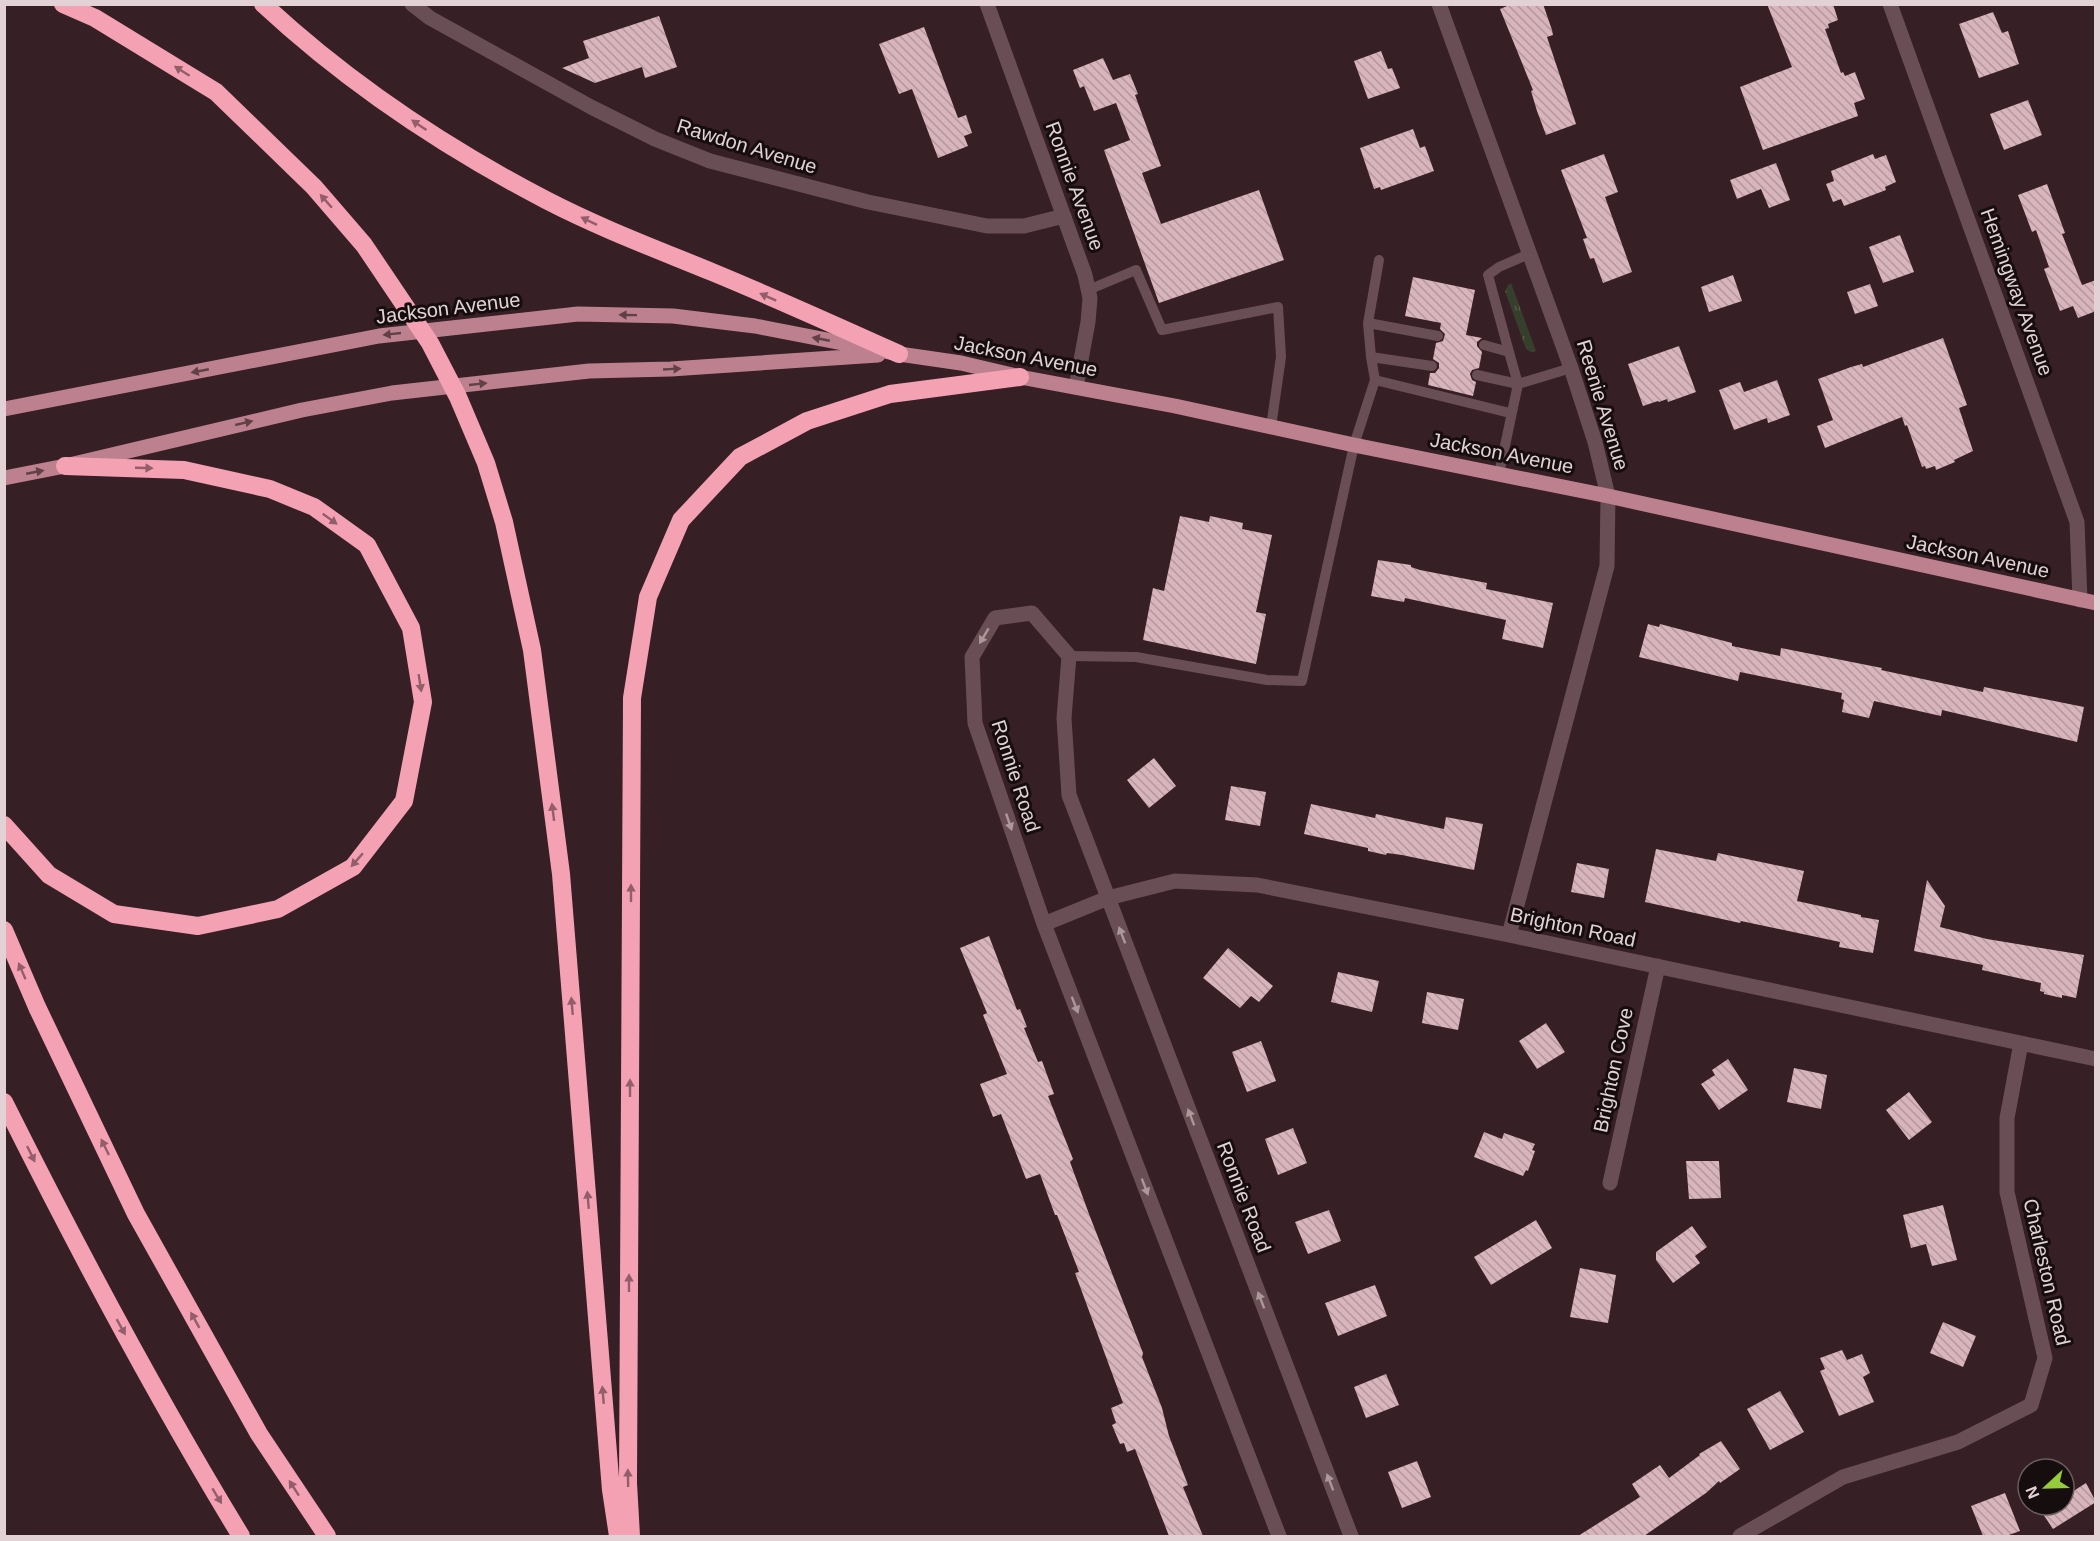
<svg xmlns="http://www.w3.org/2000/svg" width="2100" height="1541" font-family="Helvetica,sans-serif">
  <defs>
    <pattern id="grass-tufts" width="24" height="20" patternUnits="userSpaceOnUse" patternTransform="scale(1.5)"><rect width="24" height="20" fill="#363f2c"/><path d="M3 7l-1-3M5 7V3M7 7l1-3M15 17l-1-3M17 17v-4M19 17l1-3" fill="none" stroke="#535a4a"/></pattern>
    <pattern id="building-back-hatch" width="6" height="6" patternUnits="userSpaceOnUse" patternTransform="scale(1.5)"><rect width="6" height="6" fill="#d8b4bc"/><path d="M-1 5l2 2M0 0l6 6M5-1l2 2" fill="none" stroke="#b3979d"/></pattern>
  </defs>
  <rect width="100%" height="100%" fill="#361f25"/>
  <!-- grass -->
  <path fill="url(#grass-tufts)" d="M1511 283 1536 351 1531 352 1526 349 1505 291 1508 285Z"/>
  <!-- building -->
  <path fill="url(#building-back-hatch)" d="M1512 4H1543L1552 30 1553 35 1547 37 1576 124 1546 135 1537 111 1531 91 1533 90 1500 9Z
    M1767 4H1833L1838 20 1828 24 1829 28 1825 29 1841 73 1843 72 1845 76 1855 72 1865 99 1854 103 1858 116 1763 150 1740 87 1792 67Z
    M1993 12 2002 33 2008 31 2019 64 1979 78 1959 24Z
    M659 16 677 67 645 78 642 67 595 83 562 68 589 58 583 41Z
    M924 27 958 118 966 115 972 133 964 136 968 146 938 158 912 89 899 94 879 44Z
    M1381 51 1388 69 1392 68 1400 88 1368 99 1354 61Z
    M1103 58 1113 80 1130 74 1138 94 1135 95 1161 166 1142 173 1161 224 1259 190 1284 260 1159 303 1104 150 1130 140 1116 103 1094 111 1084 86 1080 88 1073 70Z
    M2028 100 2042 135 2004 150 1990 114Z
    M1413 129 1420 148 1425 146 1434 171 1381 190 1380 187 1374 189 1360 148Z
    M1604 154 1618 192 1605 197 1632 272 1603 283 1594 258 1590 259 1583 239 1587 238 1561 170Z
    M1873 154 1875 159 1886 155 1896 182 1885 187 1886 190 1844 206 1841 199 1833 202 1826 184 1834 181 1831 171Z
    M1776 163 1790 200 1769 208 1761 189 1737 199 1730 180Z
    M2047 184 2065 233 2062 234 2082 285 2096 280V311L2078 318 2073 306 2060 311 2044 269 2049 267 2036 230 2032 232 2018 195Z
    M1900 235 1914 272 1883 283 1869 247Z
    M1733 275 1742 301 1709 312 1701 287Z
    M1413 277 1475 290 1466 335 1482 338 1477 342V346L1482 352 1479 368 1472 370 1470 374 1472 380 1476 382 1473 396 1428 385 1430 373H1435L1439 368V363L1433 359 1436 343 1443 341 1445 334 1440 329 1441 323 1405 316Z
    M1870 284 1878 306 1855 314 1847 292Z
    M1943 338 1967 405 1959 408 1973 451 1954 460 1955 462 1936 470 1935 466 1926 469 1925 466 1922 467 1907 425 1905 426 1902 417 1825 448 1817 426 1833 420 1818 379 1851 367 1862 364 1863 367Z
    M1679 346 1696 392 1668 402 1667 399 1659 402 1658 401 1643 406 1628 364Z
    M1777 380 1790 415 1768 423 1767 418 1734 430 1719 390 1740 382 1744 392Z
    M1180 516 1209 522 1210 516 1243 523 1242 529 1272 535 1256 612 1266 614 1256 664 1143 640 1153 588 1164 591Z
    M1378 560 1411 565V567L1420 570 1487 583 1486 589 1553 603 1543 648 1502 639 1506 620 1405 598 1404 602 1371 596Z
    M1648 624 1659 627 1660 624 1732 643V646L1780 656 1781 648 1882 668 1881 670 1983 692 1984 687 2084 707 2077 742 1942 710 1941 716 1874 701 1869 718 1842 712 1844 700 1841 699 1842 693 1740 672 1738 681 1639 657Z
    M1154 758 1176 786 1149 808 1127 780Z
    M1231 786 1266 792 1260 826 1225 820Z
    M1311 804 1375 818 1376 814 1444 829 1446 817 1483 824 1474 870 1402 855 1387 853 1386 855 1368 851V848L1304 834Z
    M1656 849 1716 861 1718 853 1804 871 1797 901 1861 915V917L1879 920 1873 953 1839 947 1840 942 1741 921 1740 923 1645 902Z
    M1577 863 1609 869 1604 898 1571 892Z
    M1927 880 1945 906 1940 927 1987 939 2084 955 2076 998 2062 995V998L2044 994V992L2040 991 2041 983 1982 970 1983 965 1914 951Z
    M989 936 1017 1010 1020 1009 1027 1027 1024 1028 1038 1062 1042 1061 1054 1094 1048 1096 1073 1159 1070 1162 1089 1214 1143 1353 1142 1357 1162 1408 1169 1436 1188 1485 1183 1487 1203 1536H1169L1135 1449 1127 1452 1124 1443 1120 1444 1112 1425 1116 1423 1111 1408 1123 1403 1075 1273 1079 1272 1057 1215H1055L1040 1174 1026 1179 1001 1114 993 1117 980 1084 1007 1074 983 1015 987 1013 960 948Z
    M1228 948 1273 986 1259 1002 1251 996 1240 1008 1203 978Z
    M1338 972 1379 981 1372 1012 1331 1002Z
    M1427 992 1464 999 1458 1030 1422 1023Z
    M1546 1023 1565 1052 1537 1069 1519 1041Z
    M1261 1041 1276 1081 1247 1092 1232 1052Z
    M1728 1059 1748 1090 1719 1110 1701 1084 1715 1075 1712 1070Z
    M1794 1068 1827 1075 1821 1109 1787 1102Z
    M1909 1092 1932 1122 1909 1140 1886 1110Z
    M1293 1128 1307 1163 1278 1175 1265 1139Z
    M1484 1132 1502 1139 1504 1133 1535 1144 1532 1150 1535 1151 1528 1171 1526 1170 1523 1176 1474 1157Z
    M1686 1161H1719L1721 1198 1689 1199Z
    M1943 1205 1957 1260 1932 1266 1926 1244 1911 1248 1903 1215Z
    M1329 1210 1341 1241 1308 1254 1295 1222Z
    M1536 1220 1552 1248 1491 1285 1474 1257Z
    M1692 1226 1707 1247 1695 1256 1700 1263 1673 1283 1656 1260V1252Z
    M1580 1268 1616 1275 1608 1323 1570 1317Z
    M1375 1285 1387 1316 1338 1336 1325 1303Z
    M1943 1322 1976 1336 1963 1367 1930 1353Z
    M1842 1350 1847 1360 1862 1354 1870 1373 1863 1377 1874 1402 1839 1416 1820 1371 1825 1369 1820 1358Z
    M1386 1374 1399 1405 1366 1418 1354 1387Z
    M1780 1391 1804 1432 1770 1450 1747 1409Z
    M1721 1441 1740 1469 1720 1483 1719 1481 1706 1493 1644 1536H1578L1640 1497 1632 1484 1660 1465 1669 1478 1700 1455 1699 1454Z
    M1417 1461 1431 1497 1402 1508 1388 1472Z
    M2086 1483 2096 1502 2053 1529 2041 1511 2051 1505H2064V1497Z
    M2005 1493 2020 1531 2006 1536H1983L1971 1506Z"/>
  <g fill="none" stroke-linecap="round" stroke-linejoin="round">
    <!-- lane -->
    <path stroke="#694f55" stroke-width="10" d="M1088 290 1136 270 1162 330 1278 307 1281 357 1271 427
      M1368 323 1379 260
      M1484 345 1509 352 1518 384 1571 368
      M1509 352 1488 275 1499 267 1529 254
      M1371 357 1432 366
      M1477 375 1518 384 1499 474
      M1375 380 1510 413
      M1069 656 1136 657 1267 680 1302 681 1354 445 1375 380 1371 357 1368 323 1438 336"/>
    <!-- street -->
    <path stroke="#694f55" stroke-width="15" d="M412 4 430 18 591 107 655 139 710 161 868 202 987 226H1024L1064 216
      M987 4 1085 275 1090 298 1088 322 1076 387
      M1439 4 1571 368 1595 442 1608 496 1607 566 1509 935
      M1890 4 2077 522 2080 600
      M1044 924 1108 898 1175 881 1257 885 1509 935 2096 1059
      M1610 1183 1658 966
      M1279 1536 1044 924 975 723 972 657 995 618 1032 613 1069 656 1064 718 1069 795 1351 1536
      M1740 1536 1843 1477 1958 1442 2031 1405 2045 1358 2007 1192V1118L2021 1043"/>
    <!-- primary -->
    <path stroke="#bd808e" stroke-width="15" d="M4 409 379 336 578 314 673 316 755 326 899 354 961 363 1020 377 1175 406 1354 445 1608 496 2096 603
      M4 478 65 466 302 410 392 393 589 371 671 369 878 355"/>
    <!-- highway -->
    <path stroke="#f5a1b4" stroke-width="18" d="M63 4 95 18 216 92 314 187 364 245 430 343 458 397 486 463 504 522 532 650 561 874 611 1490 618 1536
      M263 4C347 82 444 147 546 200 600 228 656 249 712 272 775 298 837 326 899 354
      M4 825 49 875 114 914 198 926 278 909 353 867 404 801 423 702 411 628 367 545 314 507 270 489 184 470 65 466
      M4 930 37 1007 136 1214 259 1434 327 1536
      M4 1102C78 1250 155 1395 241 1536
      M631 1536 628 1483 632 698 648 597 681 520 740 457 807 421 890 394 1020 377"/>
  </g>
  <!-- one-way arrows -->
  <defs><path id="oneway-solid" d="M-6-.8H1V-3.2L6.5 0L1 3.2V.8H-6Z" transform="scale(1.5)"/></defs>
  <g fill="#915e6a">
    <use href="#oneway-solid" transform="translate(182 71) rotate(-148)"/>
    <use href="#oneway-solid" transform="translate(419 125) rotate(-146)"/>
    <use href="#oneway-solid" transform="translate(326 201) rotate(-131)"/>
    <use href="#oneway-solid" transform="translate(589 221) rotate(-154)"/>
    <use href="#oneway-solid" transform="translate(768 297) rotate(-156)"/>
    <use href="#oneway-solid" transform="translate(144 468) rotate(2)"/>
    <use href="#oneway-solid" transform="translate(330 519) rotate(36)"/>
    <use href="#oneway-solid" transform="translate(420 683) rotate(81)"/>
    <use href="#oneway-solid" transform="translate(553 812) rotate(-97)"/>
    <use href="#oneway-solid" transform="translate(357 860) rotate(131)"/>
    <use href="#oneway-solid" transform="translate(631 893) rotate(-90)"/>
    <use href="#oneway-solid" transform="translate(22 971) rotate(-113)"/>
    <use href="#oneway-solid" transform="translate(572 1006) rotate(-95)"/>
    <use href="#oneway-solid" transform="translate(630 1088) rotate(-90)"/>
    <use href="#oneway-solid" transform="translate(105 1147) rotate(-116)"/>
    <use href="#oneway-solid" transform="translate(31 1154) rotate(64)"/>
    <use href="#oneway-solid" transform="translate(588 1200) rotate(-95)"/>
    <use href="#oneway-solid" transform="translate(629 1283) rotate(-90)"/>
    <use href="#oneway-solid" transform="translate(195 1320) rotate(-119)"/>
    <use href="#oneway-solid" transform="translate(121 1327) rotate(61)"/>
    <use href="#oneway-solid" transform="translate(603 1395) rotate(-95)"/>
    <use href="#oneway-solid" transform="translate(628 1478) rotate(-91)"/>
    <use href="#oneway-solid" transform="translate(294 1488) rotate(-123)"/>
    <use href="#oneway-solid" transform="translate(217 1496) rotate(59)"/>
  </g>
  <g fill="#614148">
    <use href="#oneway-solid" transform="translate(628 315) rotate(-179)"/>
    <use href="#oneway-solid" transform="translate(392 334) rotate(174)"/>
    <use href="#oneway-solid" transform="translate(821 339) rotate(-169)"/>
    <use href="#oneway-solid" transform="translate(672 369) rotate(-3)"/>
    <use href="#oneway-solid" transform="translate(200 371) rotate(169)"/>
    <use href="#oneway-solid" transform="translate(478 384) rotate(-6)"/>
    <use href="#oneway-solid" transform="translate(244 423) rotate(-13)"/>
    <use href="#oneway-solid" transform="translate(35 472) rotate(-11)"/>
  </g>
  <g fill="#ac979b">
    <use href="#oneway-solid" transform="translate(984 636) rotate(121)"/>
    <use href="#oneway-solid" transform="translate(1009 822) rotate(71)"/>
    <use href="#oneway-solid" transform="translate(1122 935) rotate(-111)"/>
    <use href="#oneway-solid" transform="translate(1075 1005) rotate(69)"/>
    <use href="#oneway-solid" transform="translate(1191 1117) rotate(-111)"/>
    <use href="#oneway-solid" transform="translate(1145 1187) rotate(69)"/>
    <use href="#oneway-solid" transform="translate(1261 1300) rotate(-111)"/>
    <use href="#oneway-solid" transform="translate(1330 1482) rotate(-111)"/>
  </g>
  <g text-anchor="middle" stroke-width="6" stroke-linejoin="round" paint-order="stroke">
    <!-- street labels -->
    <g font-size="20" fill="#e2d2d5" stroke="#160d0f">
      <text transform="translate(747 146) rotate(17)" y="7">Rawdon Avenue</text>
      <text transform="translate(1075 186) rotate(70)" y="7">Ronnie Avenue</text>
      <text transform="translate(2017 292) rotate(70)" y="7">Hemingway Avenue</text>
      <text transform="translate(448 308) rotate(-7)" y="7">Jackson Avenue</text>
      <text transform="translate(1026 356) rotate(11)" y="7">Jackson Avenue</text>
      <text transform="translate(1603 405) rotate(73)" y="7">Reenie Avenue</text>
      <text transform="translate(1502 453) rotate(11)" y="7">Jackson Avenue</text>
      <text transform="translate(1978 556) rotate(12)" y="7">Jackson Avenue</text>
      <text transform="translate(1016 776) rotate(72)" y="7">Ronnie Road</text>
      <text transform="translate(1573 927) rotate(12)" y="7">Brighton Road</text>
      <text transform="translate(1613 1070) rotate(-78)" y="7">Brighton Cove</text>
      <text transform="translate(1244 1197) rotate(69)" y="7">Ronnie Road</text>
      <text transform="translate(2047 1272) rotate(77)" y="7">Charleston Road</text>
    </g>
  </g>
  <!-- border -->
  <rect width="2100" height="1541" fill="none" stroke="#e2d2d5" stroke-width="12"/>
  <!-- north arrow -->
  <g transform="translate(2046 1487) rotate(248)"><circle r="28" fill="#160d0f" stroke="#685c5e" stroke-width="1.5"/>
  <path d="M0-4.5L10 22L0 15L-10 22Z" fill="#94cc3c"/>
  <text y="-9" font-size="16" font-weight="bold" text-anchor="middle" fill="#e2d2d5">N</text>
  </g>
</svg>
